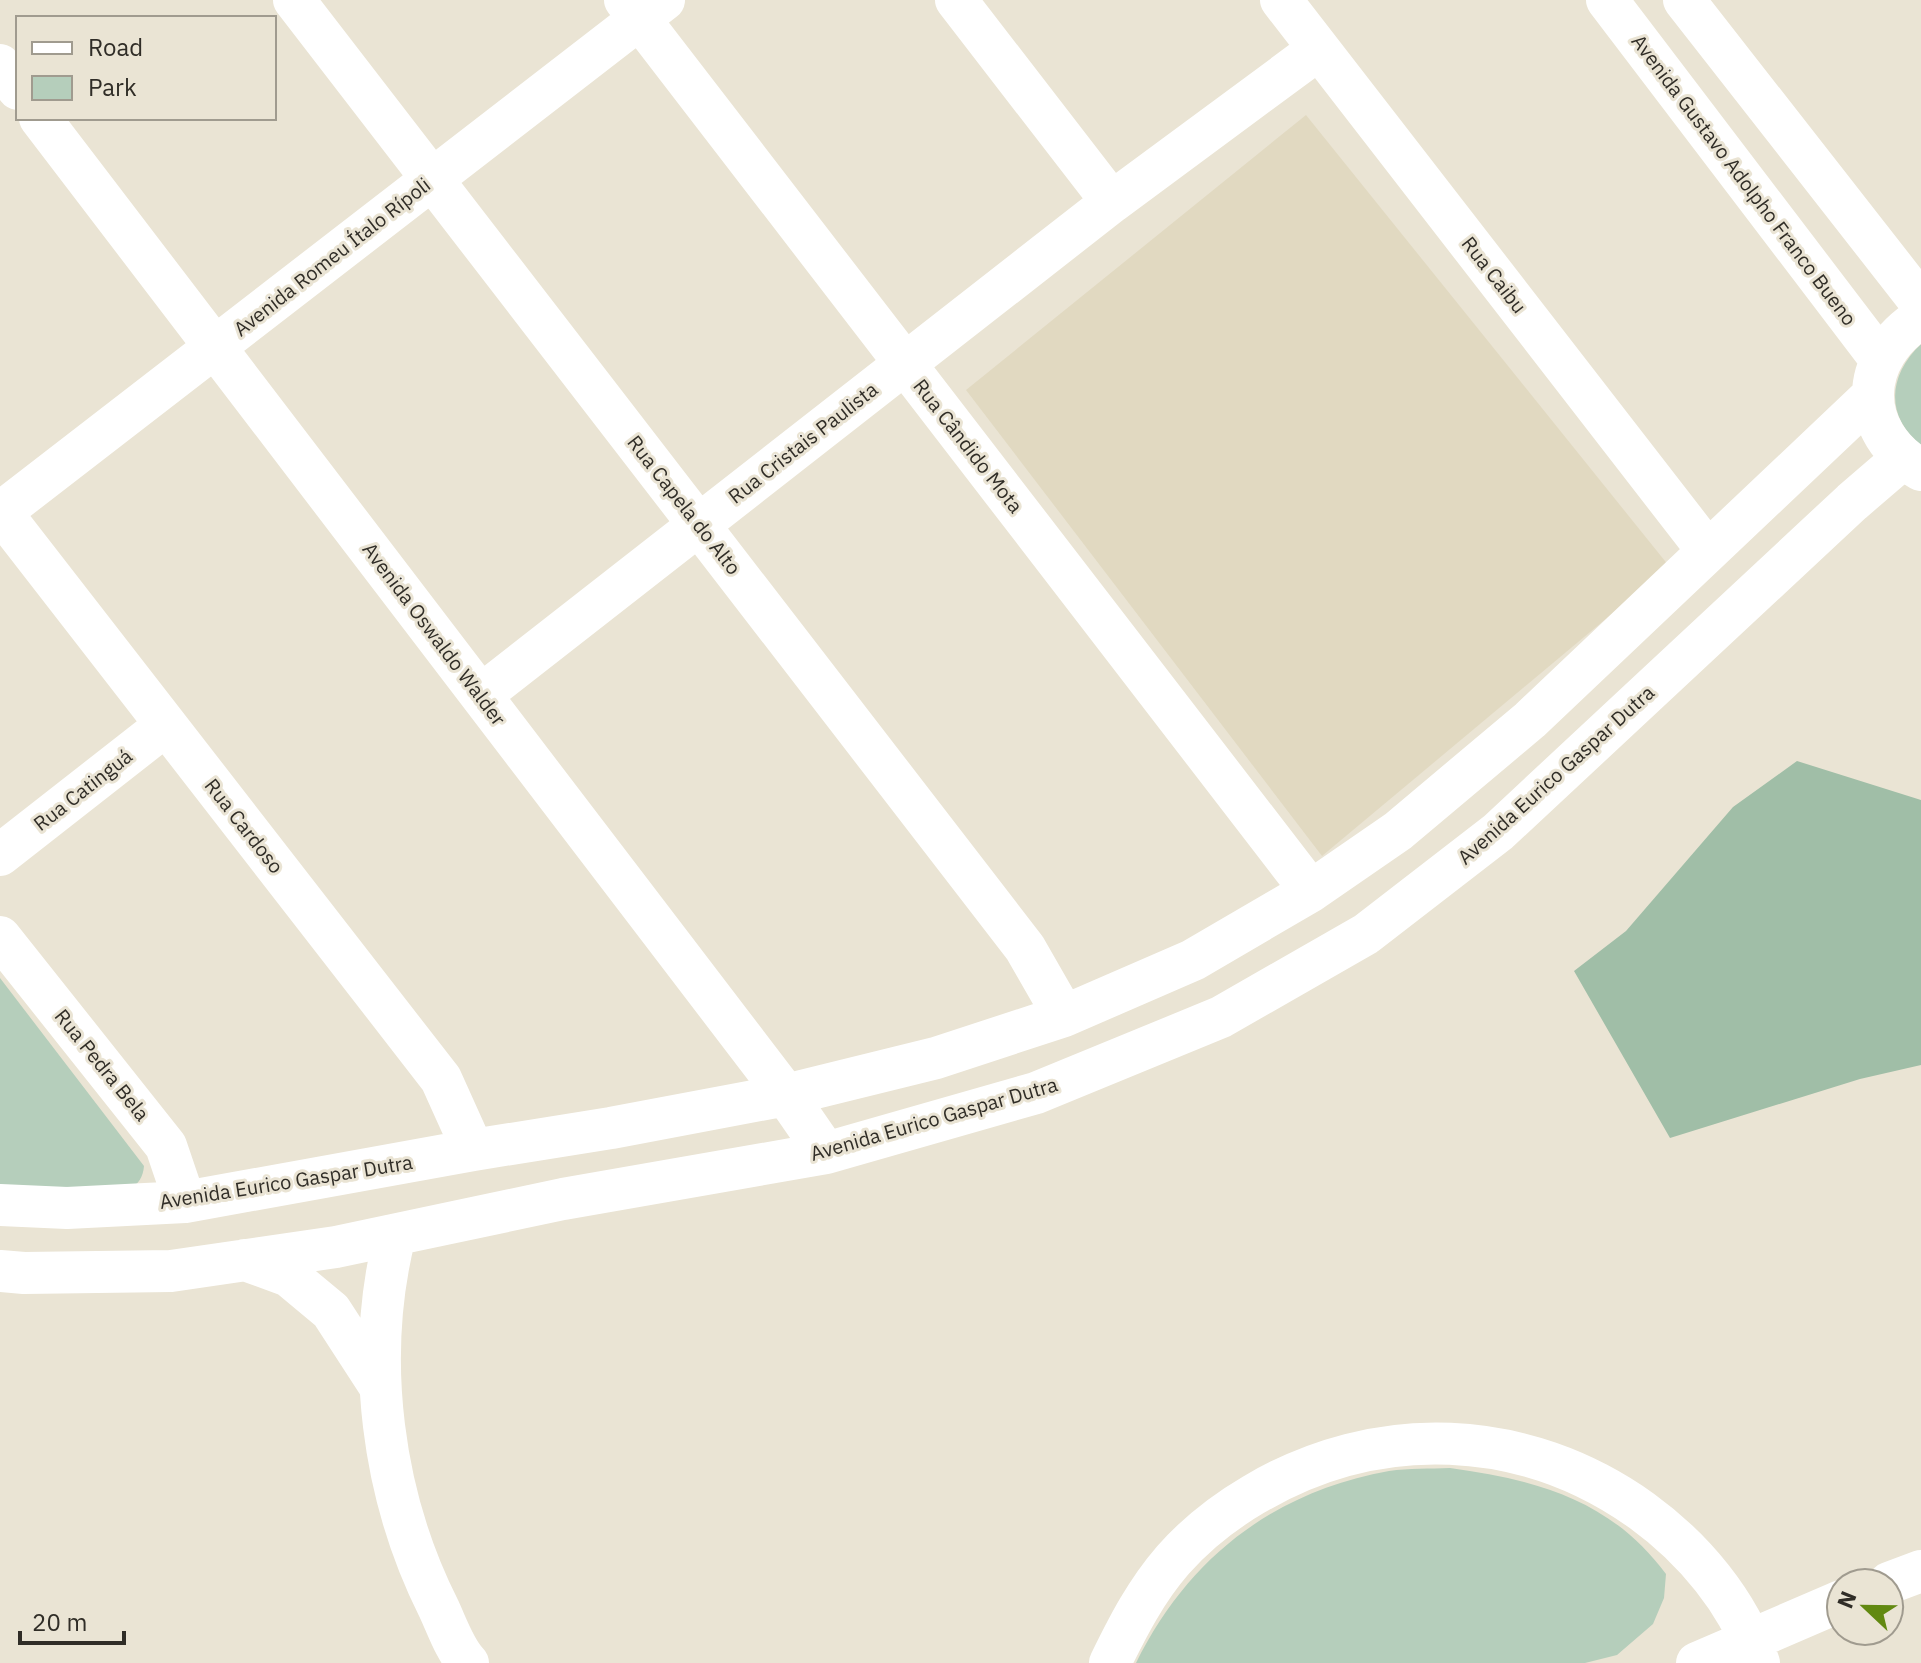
<svg xmlns="http://www.w3.org/2000/svg" width="1921" height="1663" font-family="'IBM Plex Sans',sans-serif">
  <rect width="100%" height="100%" fill="#eae4d4"/>
  <!-- built -->
  <path fill="#e1d9c1" d="M1306 115 1669 566 1322 856 966 390Z"/>
  <!-- green -->
  <path fill="#b5cebb" d="M1921 344V445C1884 416 1889 374 1921 344Z
    M0 978 144 1166C143 1177 139 1184 129 1189L0 1188Z
    M1450 1468C1538 1480 1611 1500 1666 1574L1664 1598 1653 1624 1617 1655 1585 1663H1136C1188 1558 1273 1492 1389 1471 1409 1468 1430 1469 1450 1468Z"/>
  <!-- forest -->
  <path fill="#a0bea7" d="M1797 761 1921 800V1065L1860 1079 1670 1138 1574 971 1626 931 1733 807Z"/>
  <g fill="none" stroke-linecap="round" stroke-linejoin="round">
    <!-- minor -->
    <path stroke="#fff" stroke-width="42" d="M294 0 1025 948 1064 1016
      M625 0 1311 891
      M956 0 1112 202
      M1281 0 1707 550
      M1607 0 1881 360
      M1684 0 1921 303
      M0 65 18 89
      M40 118 786 1095 826 1153
      M1921 318C1858 358 1856 431 1921 470
      M0 511 441 1079 473 1150
      M0 513 664 0
      M481 695 1112 202 1319 49
      M0 855 166 725
      M0 937 166 1146 185 1202
      M0 1205 67 1208 185 1202 473 1150 611 1128 786 1095 936 1058 1064 1016 1193 960 1311 891 1398 831 1530 720 1872 396
      M395 1235C364 1358 382 1496 439 1609 447 1626 455 1650 468 1663
      M245 1260 289 1276 331 1311 379 1385
      M0 1271 24 1273 171 1271 336 1247 563 1199 826 1153 1036 1093 1221 1017 1366 934 1498 832 1852 502 1902 459
      M1889 1583 1921 1571
      M1110 1663C1128 1626 1146 1591 1173 1560 1196 1534 1224 1512 1253 1495 1377 1421 1525 1427 1642 1511 1693 1548 1739 1602 1759 1663
      M1697 1663 1841 1601"/>
  </g>
  <g text-anchor="middle" stroke-width="6" stroke-linejoin="round" paint-order="stroke">
    <!-- street labels -->
    <g font-size="20" fill="#302d27" stroke="#eae4d4">
      <text transform="translate(1744 180) rotate(53)" y="7">Avenida Gustavo Adolpho Franco Bueno</text>
      <text transform="translate(332 257) rotate(-38)" y="7">Avenida Romeu Ítalo Rípoli</text>
      <text transform="translate(1494 275) rotate(52)" y="7">Rua Caibu</text>
      <text transform="translate(803 443) rotate(-38)" y="7">Rua Cristais Paulista</text>
      <text transform="translate(968 446) rotate(52)" y="7">Rua Cândido Mota</text>
      <text transform="translate(684 505) rotate(52)" y="7">Rua Capela do Alto</text>
      <text transform="translate(434 634) rotate(53)" y="7">Avenida Oswaldo Walder</text>
      <text transform="translate(1556 775) rotate(-42)" y="7">Avenida Eurico Gaspar Dutra</text>
      <text transform="translate(83 790) rotate(-38)" y="7">Rua Catinguá</text>
      <text transform="translate(244 826) rotate(52)" y="7">Rua Cardoso</text>
      <text transform="translate(102 1065) rotate(51)" y="7">Rua Pedra Bela</text>
      <text transform="translate(934 1119) rotate(-16)" y="7">Avenida Eurico Gaspar Dutra</text>
      <text transform="translate(286 1182) rotate(-9)" y="7">Avenida Eurico Gaspar Dutra</text>
    </g>
  </g>
  <!-- legend -->
  <rect x="16" y="16" width="260" height="104" fill="#eae4d4" stroke="#a09b8f" stroke-width="2"/>
  <rect x="32" y="42" width="40" height="12" fill="#ffffff" stroke="#a09b8f" stroke-width="2"/>
  <text x="88" y="56" font-size="24" fill="#302d27">Road</text>
  <rect x="32" y="76" width="40" height="24" fill="#b5cebb" stroke="#a09b8f" stroke-width="2"/>
  <text x="88" y="96" font-size="24" fill="#302d27">Park</text>
  <!-- north arrow -->
  <g transform="translate(1865 1607) rotate(292)"><circle r="38" fill="#eae4d4" stroke="#a09b8f" stroke-width="2"/>
  <path d="M0-6L14 30L0 20L-14 30Z" fill="#628911"/>
  <text y="-12" font-size="22" font-weight="bold" text-anchor="middle" fill="#302d27">N</text>
  </g>
  <!-- scale -->
  <path d="M20 1631v12h104v-12" fill="none" stroke="#302d27" stroke-width="4"/>
  <text x="32" y="1631" font-size="24" fill="#302d27" stroke="#eae4d4" stroke-width="6" paint-order="stroke">20 m</text>
</svg>
